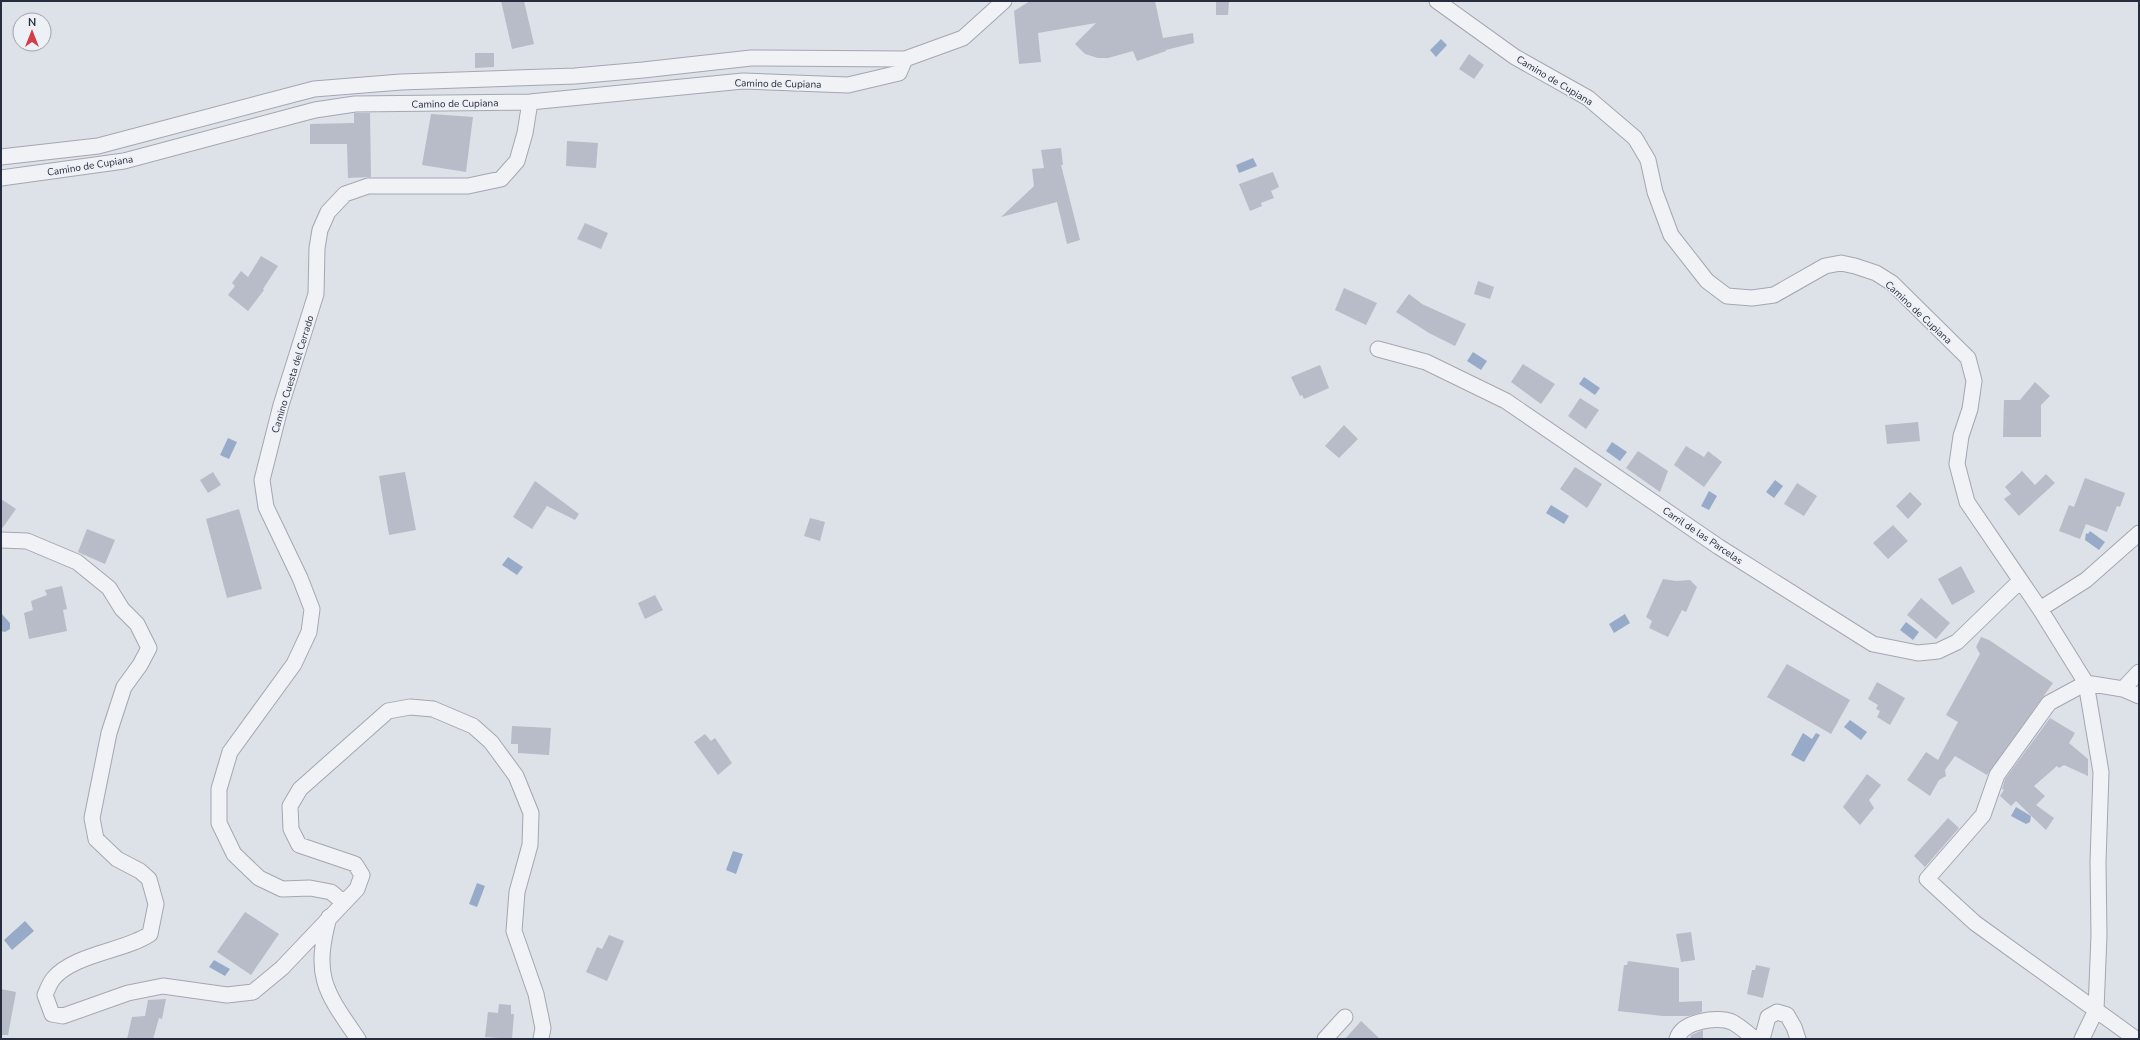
<svg xmlns="http://www.w3.org/2000/svg" width="2140" height="1040" font-family="'Nunito Sans',sans-serif">
  <rect width="100%" height="100%" fill="#dde1e8"/>
  <!-- water -->
  <path fill="#97abc9" d="M1441 39 1447 45 1436 57 1430 50Z
    M1253 158 1257 166 1239 173 1236 165Z
    M1473 352 1487 361 1481 370 1467 361Z
    M1584 377 1600 388 1595 395 1579 384Z
    M228 438 237 442 229 459 220 455Z
    M1612 442 1627 452 1620 461 1606 451Z
    M1775 480 1783 486 1774 498 1766 492Z
    M1709 491 1717 496 1709 510 1701 506Z
    M1551 505 1569 516 1564 524 1546 513Z
    M2090 531 2105 542 2099 550 2085 540 2086 533 2088 534Z
    M508 557 523 567 517 575 502 565Z
    M1 613 10 623V629L5 632 1 631Z
    M1625 614 1630 623 1614 633 1609 624Z
    M1906 622 1919 632 1913 640 1900 630Z
    M1850 720 1867 732 1861 740 1844 727Z
    M1803 733 1812 739 1816 733 1820 735 1804 762 1791 755Z
    M2016 807 2031 816 2030 822 2026 824 2011 816Z
    M733 851 743 854 736 874 726 870Z
    M477 883 485 886 477 907 469 904Z
    M25 921 34 931 12 950 4 940Z
    M214 960 230 969 225 976 209 967Z"/>
  <!-- building -->
  <path fill="#b8bcc8" d="M501 1H524L534 44 512 49Z
    M1030 1H1155L1163 38 1193 33 1194 43 1166 50V51L1137 61 1133 51 1108 58H1098L1085 54 1075 44 1096 23 1038 33 1041 62 1019 64 1014 11Z
    M1216 1H1229L1228 15H1216Z
    M475 53H494V67L475 68Z
    M1469 54 1484 65 1474 79 1459 69Z
    M354 113H370L371 177 348 178 347 144H310V124L354 123Z
    M431 114 473 117 466 172 422 165Z
    M567 141 598 143 596 168 566 166Z
    M1061 148 1063 165H1061L1080 240 1067 244 1057 202 1001 217 1034 186 1032 169 1044 168 1041 150Z
    M1273 172 1279 187 1271 191 1274 198 1261 203 1262 206 1250 211 1239 184Z
    M585 223 608 233 601 249 577 239Z
    M261 256 278 266 263 289 264 290 248 311 228 295 235 286 232 283 241 271 248 277Z
    M1478 281 1494 287 1490 299 1474 294Z
    M1344 288 1377 303 1366 325 1335 310Z
    M1409 294 1422 304 1466 324 1455 346 1429 333 1396 312Z
    M1523 364 1555 384 1541 404 1511 382Z
    M1320 365 1329 388 1304 399 1302 395 1300 396 1291 377Z
    M2035 382 2050 396 2041 405V437H2003L2004 400H2020Z
    M1580 398 1599 410 1586 429 1568 416Z
    M1918 422 1920 441 1887 444 1885 425Z
    M1344 425 1358 439 1339 458 1325 446Z
    M1686 446 1704 457 1708 451 1722 462 1704 487 1674 465Z
    M1638 451 1668 471 1660 492 1626 468Z
    M1575 467 1602 484 1587 508 1560 489Z
    M2022 471 2035 485 2046 474 2055 483 2019 516 2004 499 2011 494 2005 487Z
    M213 472 221 485 208 493 200 480Z
    M405 472 416 530 389 535 379 476Z
    M2085 478 2125 493 2120 507 2117 506 2107 532 2086 524 2080 539 2059 531 2069 505 2074 507Z
    M535 481 579 514 575 520 547 506 532 529 513 517Z
    M1797 483 1817 496 1804 516 1784 504Z
    M1910 492 1922 504 1908 519 1896 506Z
    M1 499 16 509 1 530Z
    M239 509 262 589 227 598 206 519Z
    M810 518 825 522 820 541 804 536Z
    M1893 525 1908 541 1888 559 1873 543Z
    M87 529 115 540 105 564 78 552Z
    M1961 566 1975 592 1952 605 1938 579Z
    M1663 579 1676 581 1690 580 1697 587 1686 612 1682 610 1668 637 1649 628 1652 621 1646 617Z
    M62 586 67 609 63 610 67 631 29 639 24 613 33 610 31 601 47 595 45 590Z
    M655 595 663 610 645 619 638 603Z
    M1921 598 1950 623 1936 639 1907 615Z
    M1981 637 1989 640 2053 683 1987 775 1955 756 1945 770 1946 776 1939 780 1930 796 1907 780 1926 752 1938 760 1958 722 1946 715 1980 654 1976 647Z
    M1787 664 1850 700 1831 734 1767 697Z
    M1877 682 1905 698 1890 725 1877 717 1880 711 1876 709 1878 705 1868 699Z
    M2050 718 2075 733 2069 743 2088 759V776L2064 765 2059 768 2057 766 2034 786 2045 796 2036 805 2054 818 2046 830 2016 801 2011 806 2000 796 2004 790 2002 789 2005 779Z
    M512 726 551 728 549 755 518 753V744H511Z
    M705 734 711 741 715 738 732 763 718 775 694 742Z
    M1867 774 1881 785 1869 800 1874 808 1860 825 1843 807Z
    M1948 818 1959 828 1925 867 1914 856Z
    M245 912 279 934 251 975 217 952Z
    M1691 932 1695 960 1681 962 1676 934Z
    M609 935 624 941 607 981 586 972 597 947 602 949Z
    M1628 961 1679 968V1002L1702 1001V1012L1689 1016H1663L1618 1011 1624 965H1627Z
    M1756 965 1770 968 1763 998 1747 994 1752 970H1755Z
    M1 989 16 992 8 1035H1Z
    M166 999 162 1019 159 1018 153 1039H127L132 1017 145 1016 148 1000Z
    M499 1004 511 1005V1014H514L512 1039 485 1037 488 1012 498 1013Z
    M1361 1021 1380 1039H1345Z
    M1703 1030V1039H1690L1691 1035Z"/>
  <g fill="none" stroke-linecap="round" stroke-linejoin="round">
    <defs>
      <path id="street" d="M1437 1 1515 57 1588 98 1635 138 1648 160 1655 192 1671 235 1707 281 1727 296 1752 298 1774 295 1825 266 1841 263 1855 266 1876 273 1892 283 1968 358 1974 381 1970 409 1961 436 1957 464 1967 502 2040 609 2086 683 2101 772 2098 862 2099 935 2096 1010 2082 1039
        M1 157 98 146 314 89 401 82 575 76 643 70 751 58 905 59 963 38 1004 1
        M1 178 124 161 315 110 355 104 530 102 743 81 848 85 899 73 905 59
        M1378 349 1426 362 1506 401 1719 547 1873 644 1918 653 1938 651 1957 642 2020 581
        M1 540 27 541 77 562 109 588 122 609 137 624 149 648 140 665 124 687 109 733 92 818 96 839 117 859 140 871 149 879 156 904 150 934C125 951 73 954 53 979 50 983 47 990 45 995L52 1014 63 1016 128 993 163 986 227 995 253 992 282 968 357 889 362 875 355 864 299 845 291 829 290 806 300 789 388 711 410 707 433 709 473 726 491 742 516 776 531 813 530 845 517 892 514 931 536 994 543 1028 541 1039
        M2040 609 2086 580 2139 533
        M2123 689 2139 672
        M344 903 331 892 310 888 282 889 259 878 234 854 219 823V789L230 752 294 664 309 632 312 609 300 578 266 507 262 480 281 405 316 294 317 248 320 230 328 212 345 194 368 186H468L501 179 517 161 525 133 530 102
        M329 917C313 977 325 991 358 1039
        M1325 1039 1345 1017
        M1677 1039C1682 1021 1717 1016 1732 1022 1740 1026 1748 1034 1755 1039
        M1762 1039 1768 1017 1777 1012 1787 1015 1794 1027 1798 1039
        M2136 1039 1975 923 1927 879 1983 815 1997 775 2049 703 2086 683 2123 689 2139 696"/>
    </defs>
    <!-- street casing -->
    <use href="#street" stroke="#a2a7b2" stroke-width="17"/>
    <!-- street -->
    <use href="#street" stroke="#f0f2f6" stroke-width="15"/>
  </g>
  <g text-anchor="middle" stroke-width="3" stroke-linejoin="round" paint-order="stroke">
    <!-- street labels -->
    <g font-size="10" fill="#262d3f" stroke="#edf0f5">
      <text transform="translate(1555 80) rotate(31)" y="4">Camino de Cupiana</text>
      <text transform="translate(778 83) rotate(1)" y="4">Camino de Cupiana</text>
      <text transform="translate(455 103) rotate(-1)" y="4">Camino de Cupiana</text>
      <text transform="translate(90 165) rotate(-9)" y="4">Camino de Cupiana</text>
      <text transform="translate(1919 312) rotate(43)" y="4">Camino de Cupiana</text>
      <text transform="translate(292 374) rotate(-73)" y="4">Camino Cuesta del Cerrado</text>
      <text transform="translate(1703 535) rotate(34)" y="4">Carril de las Parcelas</text>
    </g>
  </g>
  <!-- border -->
  <rect width="2140" height="1040" fill="none" stroke="#262d3f" stroke-width="4"/>
  <!-- north arrow -->
  <g transform="translate(32 32)"><circle r="19" fill="#edf0f5" stroke="#9da2ac"/>
  <path d="M0-3L7 15L0 10L-7 15Z" fill="#d23e48"/>
  <text y="-6" font-size="11" font-weight="bold" text-anchor="middle" fill="#262d3f">N</text>
  </g>
</svg>
